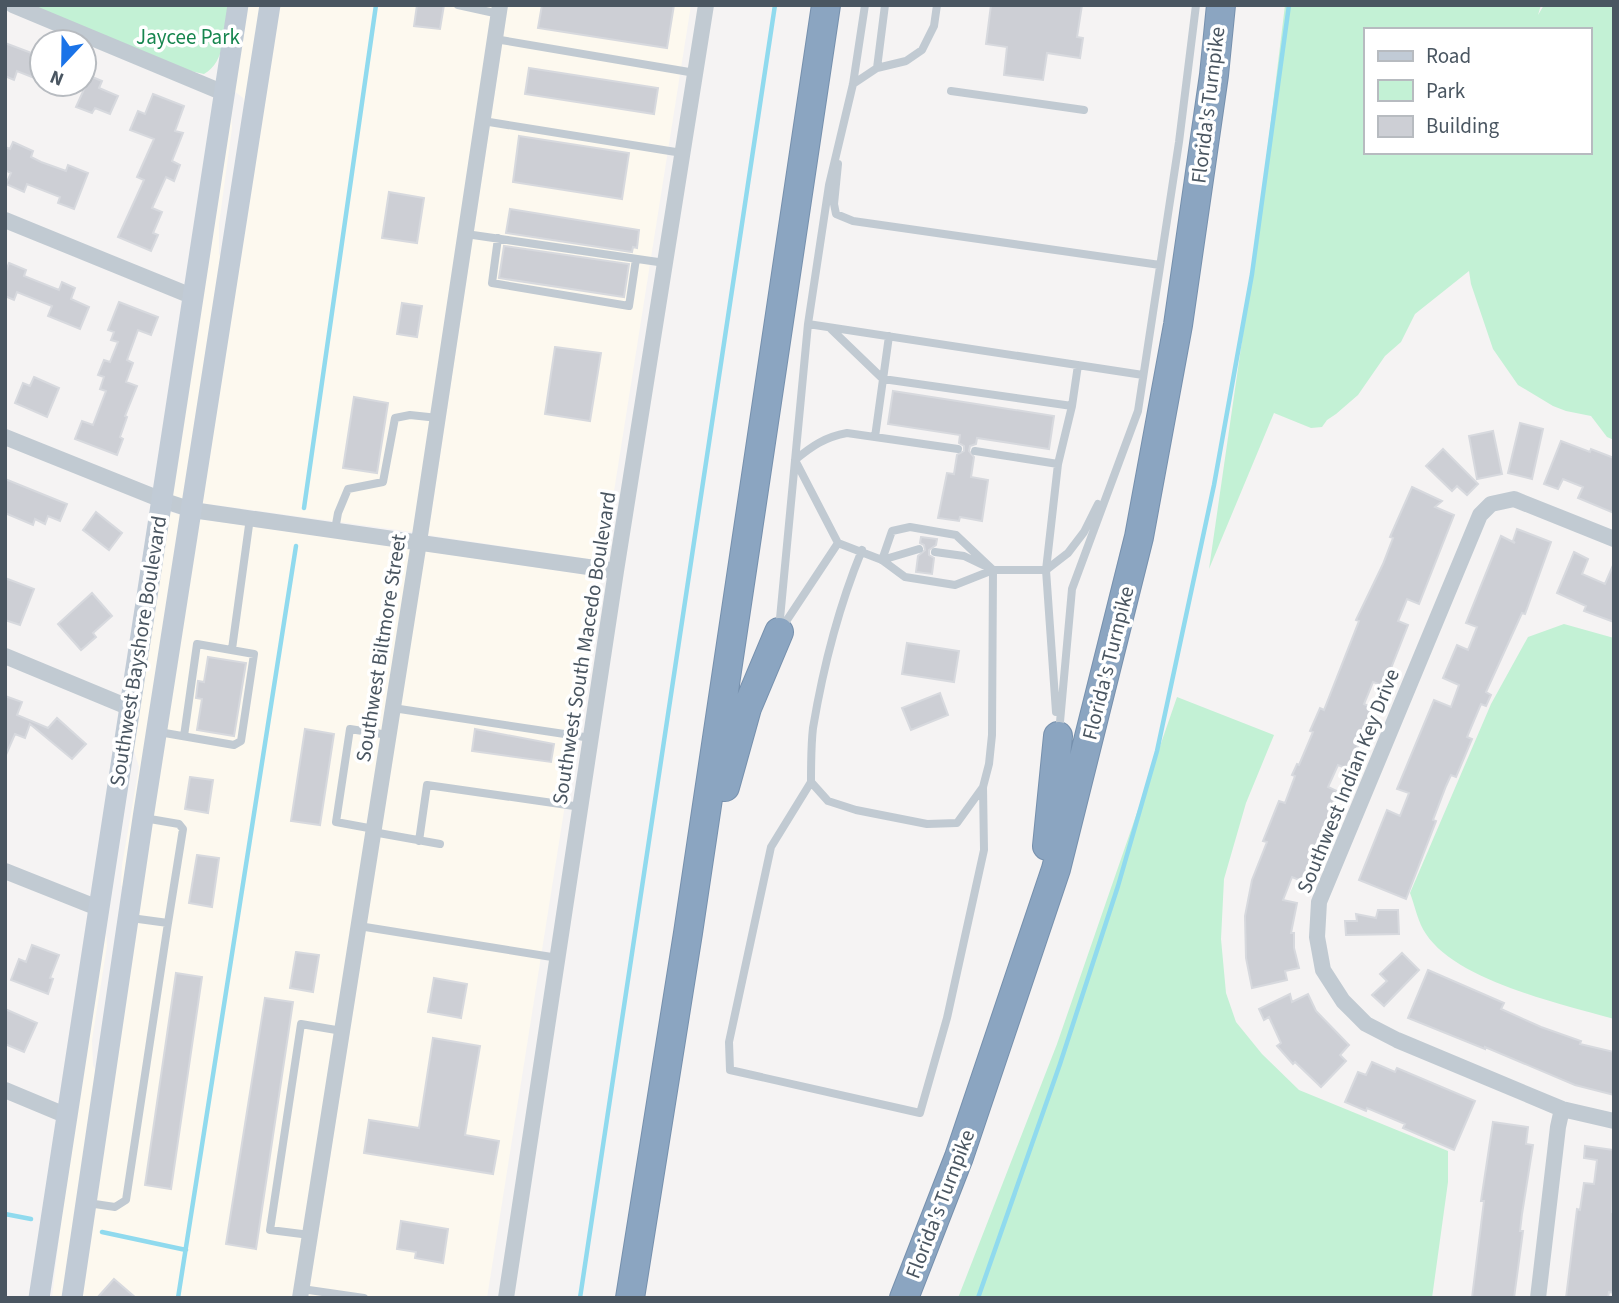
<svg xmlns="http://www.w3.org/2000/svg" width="1619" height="1303" font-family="'Source Sans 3',sans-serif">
  <rect width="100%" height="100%" fill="#f5f3f3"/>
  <!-- commercial -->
  <path fill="#fdf9ef" d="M247 5H262L246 110 243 98 233 90Z
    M277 5H493L413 532 201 503Z
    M508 5H691L603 561 428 535Z
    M231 111 232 128 219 224V253L222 263 187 500 170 495Z
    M167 511 184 516 125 891 121 885 122 865 139 767 131 742Z
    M199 519 411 549 293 1298H79Z
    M425 551 601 577 487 1298H308Z
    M106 933 107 946 92 1040 93 1065 97 1074 64 1298H52L74 1112Z"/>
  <!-- green -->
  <path fill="#c3f1d5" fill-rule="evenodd" d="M31 5H228C225 28 226 62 204 74L190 71Z
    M1285 5H1541L1538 15 1544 5H1614V440L1607 437 1591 416 1566 411 1553 406 1518 385 1493 349 1471 284 1469 271 1415 314 1401 342 1385 356 1358 395 1336 414 1327 420 1322 427 1311 428 1274 413 1209 569 1256 244ZM1365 30H1589V152H1365Z
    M1564 624 1614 638V1019C1561 1004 1457 981 1426 934 1418 923 1415 906 1410 893L1491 704 1528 637Z
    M1177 697 1274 735 1246 803 1224 879 1221 939 1226 993 1236 1022 1262 1054 1299 1090 1448 1151V1182L1432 1298H958L1057 1044Z"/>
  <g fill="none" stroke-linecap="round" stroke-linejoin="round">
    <!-- stream -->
    <path stroke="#90daee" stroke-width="4.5" d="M304 508 376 5
      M5 1214 31 1219
      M102 1232 186 1250
      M178 1298 296 546
      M580 1298 775 5
      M978 1298 1060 1064 1118 886 1157 751 1214 485 1252 274 1289 5"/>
  </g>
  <!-- building -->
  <path fill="#cdcfd5" stroke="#d7d9de" stroke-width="2" d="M417 5H444L440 29 414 26Z
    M542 5H674L667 48 538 28Z
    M991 5H1082L1077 37 1083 38 1080 58 1047 53 1043 80 1004 75 1007 47 986 44Z
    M5 43 42 57V81L17 71 14 80 5 76Z
    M529 68 658 88 654 114 525 94Z
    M90 76 102 81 99 88 118 96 110 114 95 108 92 113 76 107Z
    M153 94 184 106 175 131 183 133 172 161 180 165 174 181 166 177 152 208 162 212 153 233 158 235 151 251 118 237 144 180 137 177 154 139 130 130 138 111 145 114Z
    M519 136 629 153 622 199 513 182Z
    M13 142 33 151 31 157 41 162 66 171 68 165 88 173 74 209 58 203 60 197 27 184 24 192 6 184 11 173 5 170V147L10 149Z
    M389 192 424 198 417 243 382 238Z
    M510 209 639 230 637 248 633 247 632 252 506 233Z
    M504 246 629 264 624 297 499 278Z
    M9 263 26 270 24 276 59 290 62 282 75 288 71 299 89 307 80 329 48 316 52 306 17 292 14 300 5 296V274Z
    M119 302 158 317 151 335 138 330 127 360 133 363 126 382 137 386 125 416 127 417 120 437 123 439 117 455 75 439 82 421 93 425 106 391 100 389 104 377 98 375 104 360 110 362 118 342 111 340 114 332 108 330Z
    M402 303 422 306 417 337 397 334Z
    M555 347 601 353 590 421 545 414Z
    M34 377 59 388 47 417 15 403 23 383 30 386Z
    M893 391 1054 416 1049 449 977 438 976 444 970 446 969 451 974 457 971 477 988 480 982 521 960 517 959 521 938 518 947 473 954 474 957 455 964 451V446L959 443 960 435 888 424Z
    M354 397 388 403 377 473 343 468Z
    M1520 423 1543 429 1532 479 1508 473Z
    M1493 431 1502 474 1477 479 1469 436Z
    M1561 441 1590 452 1591 449 1614 458V513L1578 498 1583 487 1563 479 1558 489 1544 484Z
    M1443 449 1478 484 1467 495 1457 486 1452 491 1426 466Z
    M5 479 67 504 60 521 48 516 45 524 35 519 33 525 5 513Z
    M1412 487 1442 501 1435 507 1454 515 1419 604 1407 599 1398 621 1408 625 1384 686 1373 682 1364 704 1375 709 1354 755 1356 756 1350 770 1338 765 1328 787 1339 792 1304 882 1292 877 1283 900 1297 903 1291 933H1294V948L1299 968 1285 971 1287 980 1252 988 1246 958 1245 916 1252 880 1267 842 1263 841 1279 801 1285 803 1295 776 1292 775 1297 764 1299 765 1313 732 1310 731 1320 708 1324 710 1359 621 1356 620 1383 564 1393 538 1390 537Z
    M96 512 122 533 109 550 83 530Z
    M1517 529 1551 542 1525 614 1522 613 1486 692 1491 695 1486 706 1481 704 1467 737 1472 739 1456 777 1451 775 1446 786 1433 820 1436 821 1406 899 1359 880 1387 810 1400 816 1409 793 1397 789 1434 700 1451 707 1459 685 1443 678 1457 645 1468 650 1477 627 1466 623 1501 536 1515 543 1513 541Z
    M921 537 937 539 936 545 929 550V555L934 558 932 574 916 572 918 556 925 550 924 545 920 543Z
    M1574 552 1588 559 1582 574 1605 584 1614 563V622L1584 611 1586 606 1557 593Z
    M5 578 34 589 20 625 5 620Z
    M92 593 112 616 93 633 96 637 81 650 58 624Z
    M907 643 959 651 954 682 902 674Z
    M208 657 246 663 234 736 197 730 202 699 196 698 198 681 204 682Z
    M940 693 948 715 911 730 902 708Z
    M5 696 22 702 17 715 48 728 57 718 86 744 72 759 30 724 25 738 15 734 5 757Z
    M305 729 334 734 320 825 291 821Z
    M475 729 554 744 551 762 472 751Z
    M190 777 213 780 208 813 185 809Z
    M197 855 219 858 212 907 189 903Z
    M1378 910H1398L1399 934 1346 935 1345 921H1357L1356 914 1376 918Z
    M32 945 59 955 50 978 53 979 48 994 11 980 19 959 26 962Z
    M296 952 319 955 313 992 290 988Z
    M1402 953 1419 970 1384 1006 1372 995 1387 981 1380 974Z
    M1428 970 1504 1003 1501 1009 1541 1027 1581 1041 1580 1044 1614 1052V1095L1575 1085 1485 1047V1049L1408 1018Z
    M176 973 202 977 171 1189 145 1185Z
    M434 978 467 984 461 1018 428 1012Z
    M1290 994 1292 1002 1308 994 1316 1011 1349 1045 1340 1055 1346 1061 1321 1087 1295 1062 1293 1064 1277 1046 1281 1043 1269 1017 1264 1020 1259 1009Z
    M265 998 293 1002 256 1249 226 1244Z
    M5 1009 37 1023 24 1052 5 1044Z
    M433 1038 480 1046 465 1135 499 1141 493 1174 364 1153 369 1120 419 1128Z
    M1372 1062 1395 1072 1397 1068 1475 1101 1454 1150 1403 1128 1405 1124 1367 1108 1366 1111 1345 1102 1358 1072 1366 1075Z
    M1493 1122 1528 1127 1526 1144 1533 1145 1522 1214 1520 1231H1523L1514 1298H1472L1484 1201H1481Z
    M1585 1146 1614 1150 1612 1212H1614V1293L1609 1292 1608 1298H1566L1577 1209 1580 1210 1584 1183 1594 1184 1597 1160 1584 1158Z
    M401 1221 448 1229 443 1263 415 1258 416 1252 397 1249Z
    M114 1279 136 1298H97Z"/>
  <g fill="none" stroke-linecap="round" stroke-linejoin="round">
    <defs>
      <path id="highway" d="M725 787 747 708 779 632
        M1047 846 1058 736
        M630 1298 688 933 826 5
        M904 1298 959 1157 1056 869 1139 537 1178 325 1214 75 1221 5"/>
    </defs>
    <!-- highway casing -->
    <use href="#highway" stroke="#7690ad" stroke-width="30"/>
    <!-- lane -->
    <path stroke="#c1cad2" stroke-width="8" d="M458 5 499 14
      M495 39 695 73
      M877 68 885 5
      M853 84 877 68 906 61 922 50 934 26 937 5
      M951 91 1084 110
      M483 121 682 153
      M838 164 834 204 836 214 853 221 1160 265
      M466 234 665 263
      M498 238 492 283 629 306 636 259
      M808 324 1143 375
      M830 328 883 379 1072 406
      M875 437 889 336
      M958 449 847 433C825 437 812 446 795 460L838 543 882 560 905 577 955 585 993 570H1046L1068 553 1084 532 1098 504
      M975 451 1058 464
      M335 530 338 513 348 489 383 482 395 418 410 415 438 418
      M862 550C839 606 823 668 813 728 811 745 811 764 811 782L828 801 856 810 927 824 957 823 983 787
      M935 552 964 556 987 567
      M882 560 919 549
      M779 629 808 324 829 185 853 84 865 5
      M781 629 838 543
      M232 649 250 518
      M393 708 591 738
      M1056 712 1046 570 1058 464 1072 406 1078 365
      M159 732 234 745 241 741 254 654 197 644 184 736
      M1059 733 1072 589 1138 411 1179 142 1196 5
      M811 782 771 847 729 1042 730 1070 920 1113 947 1018 984 850 983 787 989 764 992 735 993 570 956 535 910 527 892 531 882 560
      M144 818 179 824 183 829 168 923
      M374 829 336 822 350 729 388 735
      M373 832 440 844
      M419 841 427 785 581 807
      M359 926 558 958
      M88 1203 115 1207 126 1200 168 923 131 918
      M310 1235 270 1230 301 1024 342 1031
      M302 1289 364 1298"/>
    <!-- street -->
    <path stroke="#c1cad2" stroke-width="16" d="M13 5 224 93
      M5 220 194 297
      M5 437 162 500 192 510 616 571
      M1614 539 1514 499 1491 504 1480 515 1319 902 1317 937 1323 970 1343 1001 1366 1024 1397 1040 1562 1109 1614 1121
      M5 656 128 707
      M5 871 98 908
      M5 1090 65 1115
      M300 1298 419 542 500 5
      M506 1298 616 571 706 5
      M1538 1298 1558 1127 1562 1109"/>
    <!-- secondary -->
    <path stroke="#c1cbd6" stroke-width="21" d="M39 1298 238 5
      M72 1298 143 818 270 5"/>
    <!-- highway -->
    <use href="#highway" stroke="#8ba5c1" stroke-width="28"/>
  </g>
  <g text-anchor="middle" stroke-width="7" stroke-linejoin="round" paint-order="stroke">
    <!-- park labels -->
    <g font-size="21" fill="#17864f" stroke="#fff">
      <text x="188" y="44">Jaycee Park</text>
    </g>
    <!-- street labels -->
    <g font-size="21" fill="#4a5661" stroke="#fff">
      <text transform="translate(1208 105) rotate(-83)" y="7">Florida's Turnpike</text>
      <text transform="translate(381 648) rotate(-81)" y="7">Southwest Biltmore Street</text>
      <text transform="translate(584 648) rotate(-81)" y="7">Southwest South Macedo Boulevard</text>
      <text transform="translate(138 651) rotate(-81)" y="7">Southwest Bayshore Boulevard</text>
      <text transform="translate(1108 663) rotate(-76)" y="7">Florida's Turnpike</text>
      <text transform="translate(1348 781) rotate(-68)" y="7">Southwest Indian Key Drive</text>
      <text transform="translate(940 1204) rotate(-69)" y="7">Florida's Turnpike</text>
    </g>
  </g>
  <!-- border -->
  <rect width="1619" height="1303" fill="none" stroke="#4a5661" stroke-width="14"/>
  <!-- legend -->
  <rect x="1364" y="28" width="228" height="126" fill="#ffffff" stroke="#b7bbc0" stroke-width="2"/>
  <rect x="1378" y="51" width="35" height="10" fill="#c1cbd6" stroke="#b7bbc0" stroke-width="2"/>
  <text x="1426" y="63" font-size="21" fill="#4a5661">Road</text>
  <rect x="1378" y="80" width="35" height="21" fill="#c3f1d5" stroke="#b7bbc0" stroke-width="2"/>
  <text x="1426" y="98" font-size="21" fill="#4a5661">Park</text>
  <rect x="1378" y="116" width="35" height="21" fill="#cdcfd5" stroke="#b7bbc0" stroke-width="2"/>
  <text x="1426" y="133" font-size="21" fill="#4a5661">Building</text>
  <!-- north arrow -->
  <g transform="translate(63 63) rotate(202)"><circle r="33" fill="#ffffff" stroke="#b7bbc0" stroke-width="2"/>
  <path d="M0-5L12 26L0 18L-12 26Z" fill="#1a73e8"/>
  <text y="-10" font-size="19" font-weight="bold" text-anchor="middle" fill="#4a5661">N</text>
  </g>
</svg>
